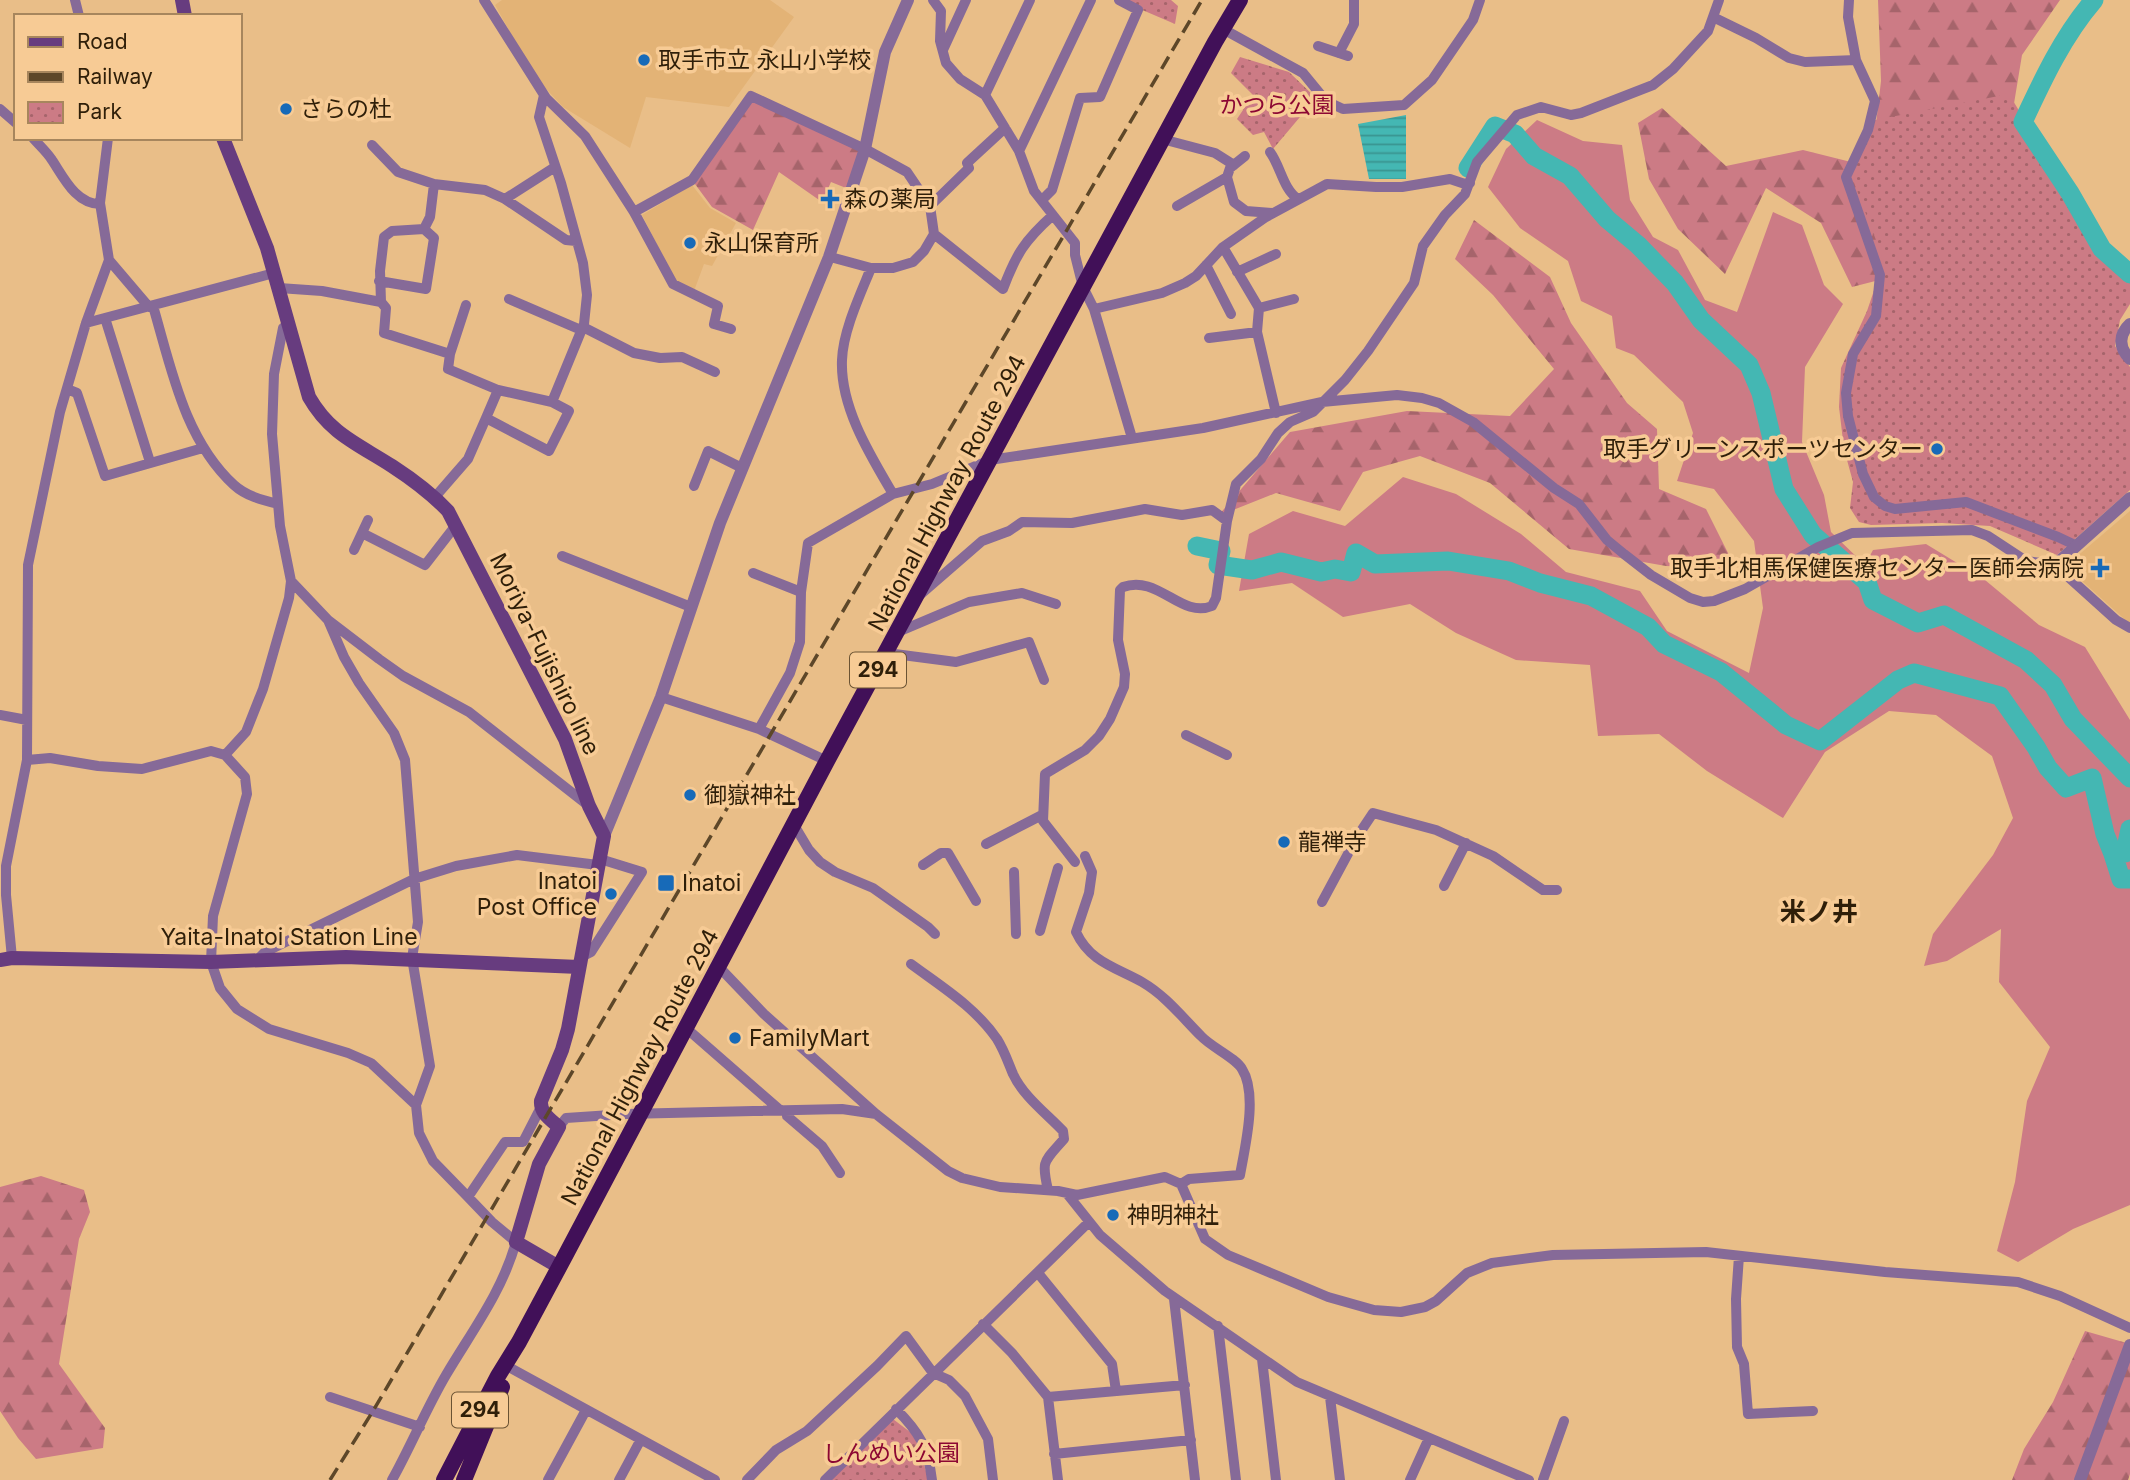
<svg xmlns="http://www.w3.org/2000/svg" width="2130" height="1480" font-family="Inter,'Noto Sans JP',sans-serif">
  <defs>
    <pattern id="forest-firs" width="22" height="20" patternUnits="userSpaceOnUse" patternTransform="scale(1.75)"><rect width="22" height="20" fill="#cc7b85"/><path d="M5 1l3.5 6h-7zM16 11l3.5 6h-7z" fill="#a6646b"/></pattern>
    <pattern id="park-dots" width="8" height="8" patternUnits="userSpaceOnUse" patternTransform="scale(1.75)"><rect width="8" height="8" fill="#cc7b85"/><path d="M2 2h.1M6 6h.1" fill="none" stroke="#a6646b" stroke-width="1.8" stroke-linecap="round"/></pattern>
    <pattern id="water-rules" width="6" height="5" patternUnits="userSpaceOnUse" patternTransform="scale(1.75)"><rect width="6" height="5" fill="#44b7b3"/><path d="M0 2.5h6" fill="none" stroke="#399490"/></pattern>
  </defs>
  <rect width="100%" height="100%" fill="#e9be88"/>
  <!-- built -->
  <path fill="#e3b376" d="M502 0H770L794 17 729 107 646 97 630 148 563 107 535 77 495 5Z
    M692 185 710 208 736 223 712 266 704 264 694 291 676 282 642 215Z
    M2130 511V624L2072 572 2068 564Z"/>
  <!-- grass -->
  <path fill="#cc7b85" d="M1537 120 1583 141 1622 145 1630 200 1653 237 1678 250 1705 300 1737 312 1773 212 1802 225 1824 285 1843 304 1805 367 1802 442 1824 495 1831 532 1865 565 1873 550 1926 544 1985 580 2039 625 2085 647 2130 720V1205L2073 1229 2018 1262 1997 1251 2015 1182 2027 1101 2050 1047 1999 982 2001 929 1947 961 1924 966 1933 934 1993 855 2013 818 1992 756 1936 715 1889 711 1825 752 1783 818 1707 771 1659 734 1598 736 1590 665 1516 660 1456 633 1410 604 1343 617 1292 583 1239 591 1249 534 1293 511 1345 526 1403 477 1456 494 1521 534 1566 572 1640 591 1667 631 1749 673 1763 608 1754 541 1714 489 1677 481 1693 433 1683 402 1634 355 1616 348 1612 316 1581 301 1568 261 1520 228 1488 187 1506 149Z"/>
  <!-- forest -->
  <path fill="url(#forest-firs)" d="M1878 0H2060L2022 55 2008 140 2000 249 1852 287 1821 223 1766 188 1725 274 1678 229 1649 179 1638 123 1662 108 1726 166 1803 150 1871 167 1881 81Z
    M751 96 865 149 851 190 831 182 822 202 779 172 753 230 712 207 692 180Z
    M1474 220 1550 277 1571 323 1627 403 1657 429 1659 489 1706 509 1736 569 1666 566 1569 549 1490 483 1420 456 1363 472 1340 511 1276 493 1218 516 1290 432 1407 411 1510 416 1554 369 1493 295 1455 259Z
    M41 1176 84 1190 90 1212 79 1239 59 1364 105 1428 103 1448 36 1459 18 1438 0 1411V1187Z
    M2085 1331 2130 1344V1474L2128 1480H2012L2024 1449 2053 1402Z"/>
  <!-- park -->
  <path fill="url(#park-dots)" d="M1119 0H1171L1178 6 1175 24Z
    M1240 57 1289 72 1316 98 1273 149 1264 132 1253 135 1237 119 1253 95 1231 73Z
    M2009 94 2097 241 2130 271V304L2120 320 2115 346 2130 367V490L2057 555 1990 526 1942 523 1871 525 1859 522 1850 508 1853 482 1844 449 1839 407 1841 368 1867 311 1884 261 1848 167 1870 121Z
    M889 1416 914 1435 929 1480H825Z"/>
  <!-- water -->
  <path fill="url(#water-rules)" d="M1406 115V179H1369L1358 124Z"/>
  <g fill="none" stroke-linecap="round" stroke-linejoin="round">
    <!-- river -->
    <path stroke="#44b7b3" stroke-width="19" d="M2094 0C2063 36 2043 79 2023 122L2070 193 2102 249 2130 274
      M1468 168 1495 126 1515 134 1534 156 1570 176 1607 219 1638 245 1675 283 1701 320 1749 365 1761 393 1784 489 1813 535 1867 582 1873 600 1918 623 1944 615 2026 660 2053 685 2073 719 2130 778
      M1197 546 1221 551 1218 565 1252 570 1281 562 1321 572 1335 569 1351 572 1356 553 1375 564 1448 561 1509 571 1540 583 1591 596 1648 627 1664 644 1721 672 1786 725 1820 741 1898 680 1914 673 2000 696 2036 747 2048 768 2066 788 2092 778 2105 834 2113 854
      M2130 829 2125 853 2113 854 2121 879H2130"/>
    <!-- minor -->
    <path stroke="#866a98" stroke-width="10" d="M75 0 79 16
      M484 0 546 98 585 136 634 212 692 180 751 96 865 149 907 172 930 206 934 234 924 251 913 262 893 268H871L834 258
      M933 0 941 11 940 41 946 63 960 79 985 95 1019 151 1034 191 1075 243V255L1083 287 1094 309 1132 438
      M1849 0 1848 17 1856 60 1875 101 1868 130 1846 177 1880 275 1876 316 1853 354 1846 393 1848 416 1863 474 1874 497 1885 506 1895 509 1966 502 2058 537 2075 545
      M1713 17 1756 38 1789 58 1805 62 1856 60
      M1223 29 1303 73 1326 101 1343 109 1404 105 1432 80 1473 20 1480 0
      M1318 46 1348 56
      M943 50 966 0
      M1339 53 1354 24V0
      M985 95 1030 0
      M0 109 16 123
      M33 138C39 145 47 152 52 160 64 178 76 204 100 204
      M1162 139 1215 153 1234 165
      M372 145 398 172 434 184 485 190 505 199
      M1019 151 1091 0
      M1270 152C1281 167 1283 189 1298 199
      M1245 156 1230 168 1227 177 1234 202 1246 211 1272 213
      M555 167 505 199 566 240 576 241
      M1042 200 1052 190 1080 98 1100 97 1138 10 1119 0
      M930 206 969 168 967 163 1005 128
      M1177 206 1227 177
      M634 212 673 284 718 306 714 324 731 329
      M934 234 1003 289C1016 254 1025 240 1053 215
      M1223 247 1259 308 1257 332 1276 413
      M109 260 149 307
      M1206 265 1231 314
      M871 268C860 295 843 331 842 360 840 407 870 455 893 494
      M1237 272 1276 254
      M379 281 426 289 434 238 424 229
      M279 288 322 291 381 302 386 308 384 333 450 354 448 369 498 390 486 418
      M509 299 581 330
      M381 302 380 271 384 237 392 231 424 229 430 217 434 184
      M153 306C171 367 184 439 234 485 246 496 262 500 278 504
      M1259 308 1294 299
      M1094 309 1162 293 1185 283 1196 276 1223 247 1266 217 1327 184 1376 187H1402L1450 179 1465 184 1470 183
      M105 318 150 462
      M86 323 109 260 100 203 108 138
      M288 324 283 328 274 374 272 434 280 526 291 581 328 620 379 659 403 676 469 712 589 806
      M583 327 634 353 660 358 682 357 715 372
      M1209 338 1257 332
      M450 354 466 305
      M67 389 77 393 105 476 203 448
      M498 390 552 402
      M694 486 708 451 742 468
      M435 497 468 459 486 418 549 451 569 411 552 402 584 324 587 295 583 263 561 183 539 117 544 95
      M362 533 425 565 456 525
      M354 550 368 520
      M562 556 691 607
      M753 573 801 592
      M921 594 982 541 1009 531 1022 522 1072 523 1145 509 1182 515 1212 510 1227 521
      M328 620 344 657 359 683 394 733 405 760 418 922 412 958 430 1066 416 1105 419 1133 433 1161 468 1197 505 1142H523L541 1107
      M898 632 969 602 1022 593 1056 604
      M887 653 956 662 1029 642 1044 680
      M661 697 759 729 827 761
      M0 715 27 720
      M759 729 790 673 800 642 801 592 808 543 893 494 932 484 990 460 1203 428 1322 402 1397 395 1422 398 1439 403 1473 422 1554 488 1579 504 1607 540 1624 554 1651 575 1690 598 1703 602 1714 601 1745 589 1818 547 1852 533 1972 530 1988 536 2026 561 2055 565 2116 620 2130 628
      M1186 735 1227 755
      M225 755 246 732 263 689 289 598 291 581
      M27 760 50 758 98 766 142 769 211 751 225 755 245 777 247 794 213 916 211 962 220 988 237 1009 269 1029 348 1053 371 1063 416 1105
      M794 825 809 850 820 862 835 872 873 888 928 927 935 934
      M986 844 1042 815
      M1085 856 1092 872 1089 893 1076 932C1090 962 1115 967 1142 982 1166 996 1182 1017 1201 1036 1211 1047 1236 1058 1242 1069 1258 1094 1245 1147 1240 1175L1189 1179 1181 1184
      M1075 862 1043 821 1045 774 1085 750 1099 736 1110 719 1124 687 1125 674 1118 640 1120 590 1123 587C1158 574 1181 619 1212 606L1216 598 1227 521 1236 484 1261 459 1278 433 1290 422 1313 412 1345 380 1368 351 1414 283 1423 246 1445 215 1465 194 1477 162 1517 115 1541 107 1571 115 1581 113 1653 85 1673 69 1708 31 1719 0
      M923 865 941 853H948L976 901
      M1014 872 1016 934
      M1444 886 1466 843
      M1322 902 1357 837 1373 813 1436 830 1493 856 1543 890H1557
      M1040 931 1058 868
      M581 957 591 952 642 872 600 859
      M12 958 6 895V866L27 760 28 565 60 412 86 323 274 273
      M257 960 265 952 414 879 456 866 517 855 598 865
      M911 964C942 987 975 1007 997 1039 1004 1050 1008 1062 1013 1074 1023 1096 1047 1114 1063 1131L1064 1139C1044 1162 1041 1160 1048 1190
      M719 967 764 1014 876 1114 948 1171 962 1178 1000 1187 1058 1191 1077 1195 1165 1177 1181 1184 1205 1239 1228 1255 1328 1297 1374 1310 1401 1312 1425 1307 1436 1301 1467 1273 1492 1263 1553 1255 1706 1252 1885 1272 2018 1282 2060 1296 2130 1328
      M686 1028 780 1110
      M787 1116 822 1146 840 1173
      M559 1127 566 1118 626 1114 842 1109 876 1114
      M1068 1195 1100 1235 1165 1291 1297 1382 1529 1480
      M1739 1256 1736 1299 1737 1347 1744 1364 1748 1414 1813 1411
      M1038 1273 1112 1364 1116 1391
      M1174 1299 1195 1480
      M983 1324 1012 1353 1048 1397 1058 1480
      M1218 1326 1236 1480
      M1262 1359 1276 1480
      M505 1365 715 1480
      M330 1397 420 1427
      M1048 1397 1185 1385
      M1330 1397 1340 1480
      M896 1409C919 1432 928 1447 932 1480
      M1054 1454 1191 1440
      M392 1480C411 1446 426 1409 446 1375 472 1331 502 1292 516 1242L492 1222 468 1197
      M548 1480 586 1410
      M619 1480 640 1441
      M747 1480 776 1450 807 1431 877 1366 906 1336 933 1373 949 1380 965 1396 988 1439 993 1480
      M825 1480 1089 1222
      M1410 1480 1429 1438
      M1543 1480 1564 1421"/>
    <!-- tertiary -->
    <path stroke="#866a98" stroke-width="12" d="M2130 324C2118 335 2119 348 2130 359
      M2055 565 2130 498
      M604 836 661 697 720 523 829 257 865 149 885 52 908 0
      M2080 1480 2130 1345"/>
    <!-- secondary -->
    <path stroke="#673c7f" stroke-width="14" d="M182 0 185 16
      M223 138 267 248 309 397C330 434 358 444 392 466 412 479 431 493 448 511L565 739 589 806 604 836 568 1029 562 1050 541 1101C540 1113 550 1119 559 1127L539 1164 516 1242 559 1267
      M0 960 12 958 211 962 346 957 579 967"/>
    <!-- trunk -->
    <path stroke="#411058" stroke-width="16" d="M444 1480 498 1376 519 1342 564 1258 827 761 1215 42 1240 0
      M464 1480 502 1387"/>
    <!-- rail -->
    <path stroke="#5d4729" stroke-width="3.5" stroke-dasharray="14 7" stroke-linecap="butt" d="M330 1480 373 1411 1202 0"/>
  </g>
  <!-- markers -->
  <g fill="#176ab8" stroke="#f7cb95" stroke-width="2.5">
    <circle cx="644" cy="60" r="7"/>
    <circle cx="286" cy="109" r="7"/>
    <path d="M826.5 188.5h7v7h7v7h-7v7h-7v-7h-7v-7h7z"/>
    <circle cx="690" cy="243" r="7"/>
    <circle cx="1937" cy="449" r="7"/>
    <path d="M2096.5 557.5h7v7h7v7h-7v7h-7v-7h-7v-7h7z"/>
    <circle cx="690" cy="795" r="7"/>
    <circle cx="1284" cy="842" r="7"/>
    <rect x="657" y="874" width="18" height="18" rx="3.5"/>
    <circle cx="611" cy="894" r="7"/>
    <circle cx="735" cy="1038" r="7"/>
    <circle cx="1113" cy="1215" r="7"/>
  </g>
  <g text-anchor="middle" stroke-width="7" stroke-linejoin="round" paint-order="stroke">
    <!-- shield labels -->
    <g fill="#f7cb95" stroke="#6b5333" stroke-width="2">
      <rect x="850" y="652.5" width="56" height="35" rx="5"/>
      <rect x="452" y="1392.5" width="56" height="35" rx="5"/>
    </g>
    <g font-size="21" font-weight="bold" fill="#2f1f09">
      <text x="878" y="677">294</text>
      <text x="480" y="1417">294</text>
    </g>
    <!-- poi labels -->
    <g font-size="23" fill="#2f1f09" stroke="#f7cb95" text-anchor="start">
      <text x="658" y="68">取手市立 永山小学校</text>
      <text x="300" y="117">さらの杜</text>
      <text x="844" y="207">森の薬局</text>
      <text x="704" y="251">永山保育所</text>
      <text x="1923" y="457" text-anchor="end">取手グリーンスポーツセンター</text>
      <text x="2084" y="576" text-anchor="end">取手北相馬保健医療センター医師会病院</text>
      <text x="704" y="803">御嶽神社</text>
      <text x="1298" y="850">龍禅寺</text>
      <text x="597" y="889" text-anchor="end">Inatoi<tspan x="597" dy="26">Post Office</tspan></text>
      <text x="682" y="891">Inatoi</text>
      <text x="749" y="1046">FamilyMart</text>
      <text x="1127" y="1223">神明神社</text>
    </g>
    <!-- park labels -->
    <g font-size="23" fill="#8c0733" stroke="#f7cb95">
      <text x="1277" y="113">かつら公園</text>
      <text x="891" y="1461">しんめい公園</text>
    </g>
    <!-- street labels -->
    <g font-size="23" fill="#2f1f09" stroke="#f7cb95">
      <text transform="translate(947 493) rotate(-62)" y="8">National Highway Route 294</text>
      <text transform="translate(545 654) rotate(64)" y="8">Moriya-Fujishiro line</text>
      <text x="289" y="945">Yaita-Inatoi Station Line</text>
      <text transform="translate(640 1067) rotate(-62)" y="8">National Highway Route 294</text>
    </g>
    <!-- quarter labels -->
    <g font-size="26" font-weight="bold" fill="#2f1f09" stroke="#f7cb95">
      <text x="1819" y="921">米ノ井</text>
    </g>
  </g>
  <!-- legend -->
  <rect x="14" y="14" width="228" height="126" fill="#f7cb95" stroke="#a7865d" stroke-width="2"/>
  <rect x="28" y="37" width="35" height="10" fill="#673c7f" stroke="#a7865d" stroke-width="2"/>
  <text x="77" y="49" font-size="21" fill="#2f1f09">Road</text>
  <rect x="28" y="72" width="35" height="10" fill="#5d4729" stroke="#a7865d" stroke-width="2"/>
  <text x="77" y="84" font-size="21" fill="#2f1f09">Railway</text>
  <rect x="28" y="102" width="35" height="21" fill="url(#park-dots)" stroke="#a7865d" stroke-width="2"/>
  <text x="77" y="119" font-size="21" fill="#2f1f09">Park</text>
</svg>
